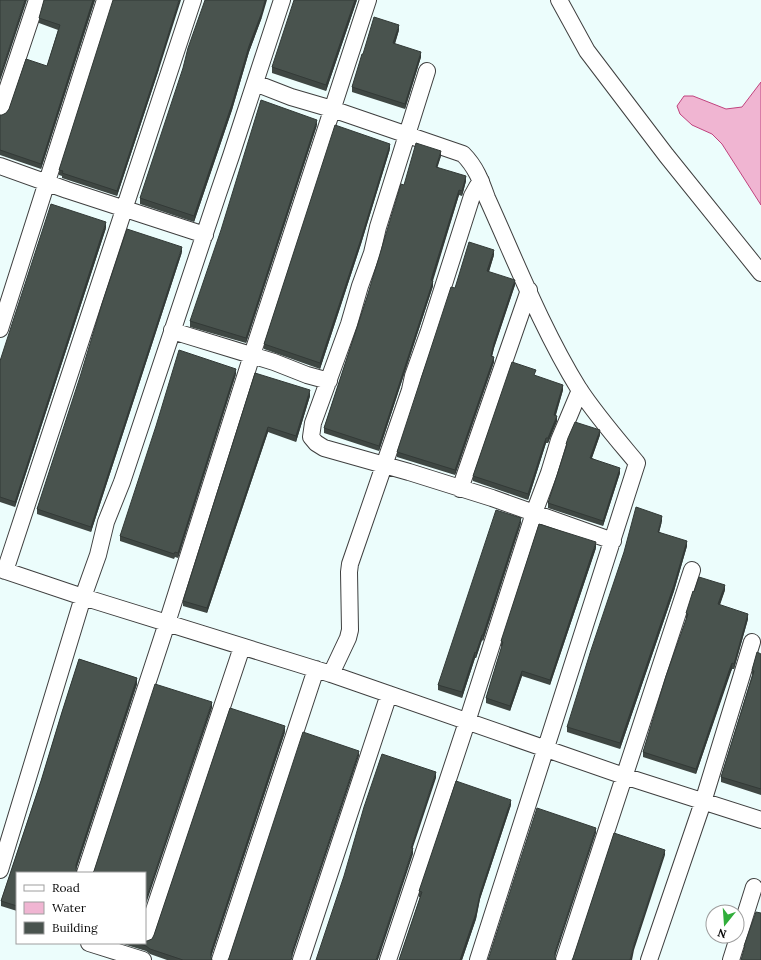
<svg xmlns="http://www.w3.org/2000/svg" width="761" height="960" font-family="Lora,serif">
  <rect width="100%" height="100%" fill="#ecfdfc"/>
  <!-- water -->
  <path fill="#f0b5d2" stroke="#c0437e" d="M761 82V205L722 144 712 134 692 125 680 114 677 106 684 96H693L726 109 742 107Z"/>
  <g fill="none" stroke-linecap="round" stroke-linejoin="round">
    <defs>
      <path id="minor" d="M559 0 587 51 666 155 761 273
        M427 71 378 227 372 253 360 286 349 324 313 423 311 437 316 443 324 448 409 472 492 498 613 541
        M255 83 291 97 332 109 463 154C476 167 481 181 487 198 516 262 542 329 579 389 596 415 617 439 637 463L478 960
        M0 111 37 0
        M0 166 67 190 205 235
        M0 329 105 0
        M172 330 179 333 274 362 307 375 329 381
        M460 489 529 290
        M0 569 83 597 331 674 624 776 761 820
        M5 571 193 0
        M331 674 348 638 350 630 349 572 350 564 410 390 413 376 429 331 472 196 477 187 481 181
        M0 870 83 597 98 555 106 522 122 482 218 194 231 156 282 0
        M85 873 167 623 252 355 368 0
        M145 937 242 647
        M89 943 143 960
        M220 960 316 669
        M301 960 389 694
        M388 960 467 722 534 513 549 473 559 440 580 390
        M564 960 692 570
        M649 960 703 802 752 642
        M731 960 754 887"/>
    </defs>
    <!-- minor casing -->
    <use href="#minor" stroke="#3f3f3f" stroke-width="18"/>
    <!-- minor -->
    <use href="#minor" stroke="#fff" stroke-width="16"/>
  </g>
  <!-- wall -->
  <path fill="#3f4743" d="M44 0H95L41 169 0 155V115H2L6 113 47 66 58 30 39 23V18Z
    M357 0 326 91 272 73V67Z
    M262 17 249 52 232 110 194 222 140 204V198Z
    M399 30 395 44 421 57 405 109 352 92V87L363 54Z
    M159 69 117 196 62 178V176L59 175V170Z
    M317 125 246 343 190 327V321Z
    M390 149 361 244 320 369 264 349V344Z
    M441 156 437 167 466 181 462 196 459 195 433 281V286L379 451 324 433V428L404 185Z
    M106 228 15 507 0 502V361Z
    M182 252 91 532 37 514V509Z
    M494 255 489 272 515 285 494 348 492 356 494 362 455 475 397 457V452L455 288Z
    M255 373 310 396 296 442 268 432 207 613 183 606V601Z
    M236 374 178 558 175 557 174 559 120 541V536Z
    M536 376 563 390 556 415 557 421 548 443H546L528 500 473 481V476Z
    M600 435 592 458 620 473 603 526 548 508V503L566 448V444Z
    M662 521 659 532 687 546 674 591 620 749 567 732V727Z
    M521 523 483 641 482 640 476 658H475L462 698 438 690V685Z
    M596 548 550 685 522 676 510 711 486 703V698L502 646H501V641Z
    M725 590 720 605 748 619 734 669H732L729 676 696 774 643 757V752L686 619V613Z
    M761 654V795L721 782V777L752 675V670Z
    M79 659 137 678V684L76 870 77 873H17V911L1 906V901L41 781 62 712Z
    M285 732 211 957 212 960H167L150 954 146 951 120 943H145L152 939Z
    M511 805 480 899 476 919 462 960H399L420 897H419V891Z"/>
  <!-- shaded-wall -->
  <path fill="#333a37" d="M25 0H27L0 81V76Z
    M93 0H95L41 169V164Z
    M179 0H181L159 69 117 196V191Z
    M265 0H267L262 17 249 52 232 110 194 222V216L249 46Z
    M355 0H357L326 91V85Z
    M399 25V30L393 49V43Z
    M421 52V57L405 109V104Z
    M317 120V125L246 343V338Z
    M390 144V149L361 244 320 369V363Z
    M441 151V156L436 172V167Z
    M466 176V181L462 196V191Z
    M459 190V195L431 285V280Z
    M106 222V228L15 507V502Z
    M182 247V252L91 532V527Z
    M494 250V255L487 277V271Z
    M515 280V285L494 348 491 361V356L494 343Z
    M433 281V286L379 451V446Z
    M494 357V362L455 475V470Z
    M236 369V374L178 558V553Z
    M563 385V390L554 420V415Z
    M310 390V396L296 442V436Z
    M557 416V421L548 443V438Z
    M268 427V432L207 613V608Z
    M600 430V435L590 463V458Z
    M546 438V443L528 500V494Z
    M620 468V473L603 526V521Z
    M662 516V521L658 537V532Z
    M521 518V523L483 641V635Z
    M687 541V546L674 591 620 749V743Z
    M596 542V548L550 685V680Z
    M725 585V590L718 609V604Z
    M748 614V619L734 669V664Z
    M482 635V640L476 658V653Z
    M475 652V658L462 698V692Z
    M732 663V669L696 774V769Z
    M522 671V676L510 711V706Z
    M137 678V684L76 870V865Z
    M212 702V708L145 907V902Z
    M285 726V732L211 957V952Z
    M359 751V756L292 957V952Z
    M436 772V778L411 853V848Z
    M511 800V805L480 899 476 919 462 960H460L480 894Z
    M596 828V833L555 957V952Z
    M413 848V854L378 960H376Z
    M665 850V855L634 950 632 960H630L634 944Z"/>
  <!-- building -->
  <path fill="#49534e" stroke="#333a37" d="M0 0H25L0 76Z
    M44 0H93L41 164 0 150V115H2L6 113 9 109 26 59 47 66 60 25 39 18Z
    M113 0H179L159 64 117 191 62 173 63 171 59 170Z
    M205 0H265L262 12 249 46 232 104 194 216 140 198 183 68 188 48Z
    M294 0H355L326 85 272 67Z
    M374 17 399 25 393 43 421 52 405 104 352 87 362 54H363Z
    M261 100 317 120 246 338 190 321 221 230Z
    M335 125 390 144 361 239 320 363 264 344Z
    M416 143 441 151 436 167 466 176 462 191 459 190 431 280 433 281 379 446 324 428 367 297 401 184 404 185Z
    M51 204 106 222 15 502 0 497V361Z
    M127 229 182 247 91 527 37 509 80 377 102 304Z
    M469 242 494 250 487 271 515 280 494 343 491 356 494 357 455 470 397 452 451 287 455 288Z
    M179 350 236 369 178 553 175 552 174 554 120 536 156 426Z
    M512 362 536 370 534 375 563 385 554 415 557 416 548 438H546L528 494 473 476Z
    M255 373 310 390 296 436 268 427 207 608 183 601Z
    M575 422 600 430 590 458 620 468 603 521 548 503 567 444H566L568 438Z
    M636 507 662 516 658 532 687 541 674 585 620 743 567 727 591 650 624 552Z
    M496 510 521 518 483 635H482L476 653 475 652 462 692 438 685Z
    M539 524 596 542 550 680 522 671 510 706 486 698 503 642 501 641Z
    M699 577 725 585 718 604 748 614 734 664 732 663 729 671 696 769 643 752 666 676 688 614 686 613 693 591 694 592Z
    M757 652 761 654V789L721 777 754 671 752 670Z
    M79 659 137 678 76 865V869L77 873H17V906L1 901 41 781 62 712Z
    M155 684 212 702 145 902V873H92L94 871Z
    M230 708 285 726 211 952V957L212 960H183L150 949 146 946 137 943H145V941H147L152 939 154 935Z
    M303 732 359 751 292 952V957L291 960H228L229 958Z
    M382 754 436 772 411 848H413L376 960H316L344 876 364 807Z
    M456 781 511 800 480 894 476 913 460 960H399L422 892 419 891Z
    M537 808 596 828 555 952V957L556 960H488Z
    M614 833 665 850 634 944 630 960H572L573 958Z
    M756 912 761 913V960H741L745 946H744Z"/>
  <!-- legend -->
  <rect x="16" y="872" width="130" height="72" fill="#ffffff" stroke="#9e9e9e"/>
  <rect x="24" y="885" width="20" height="6" fill="#ffffff" stroke="#9e9e9e"/>
  <text x="52" y="892" font-size="12" fill="#0c0c0c">Road</text>
  <rect x="24" y="902" width="20" height="12" fill="#f0b5d2" stroke="#9e9e9e"/>
  <text x="52" y="912" font-size="12" fill="#0c0c0c">Water</text>
  <rect x="24" y="922" width="20" height="12" fill="#49534e" stroke="#9e9e9e"/>
  <text x="52" y="932" font-size="12" fill="#0c0c0c">Building</text>
  <!-- north arrow -->
  <g transform="translate(725 924) rotate(197)"><circle r="19" fill="#ffffff" stroke="#9e9e9e"/>
  <path d="M0-3L7 15L0 10L-7 15Z" fill="#31ae3b"/>
  <text y="-6" font-size="11" font-weight="bold" text-anchor="middle" fill="#0c0c0c">N</text>
  </g>
</svg>
